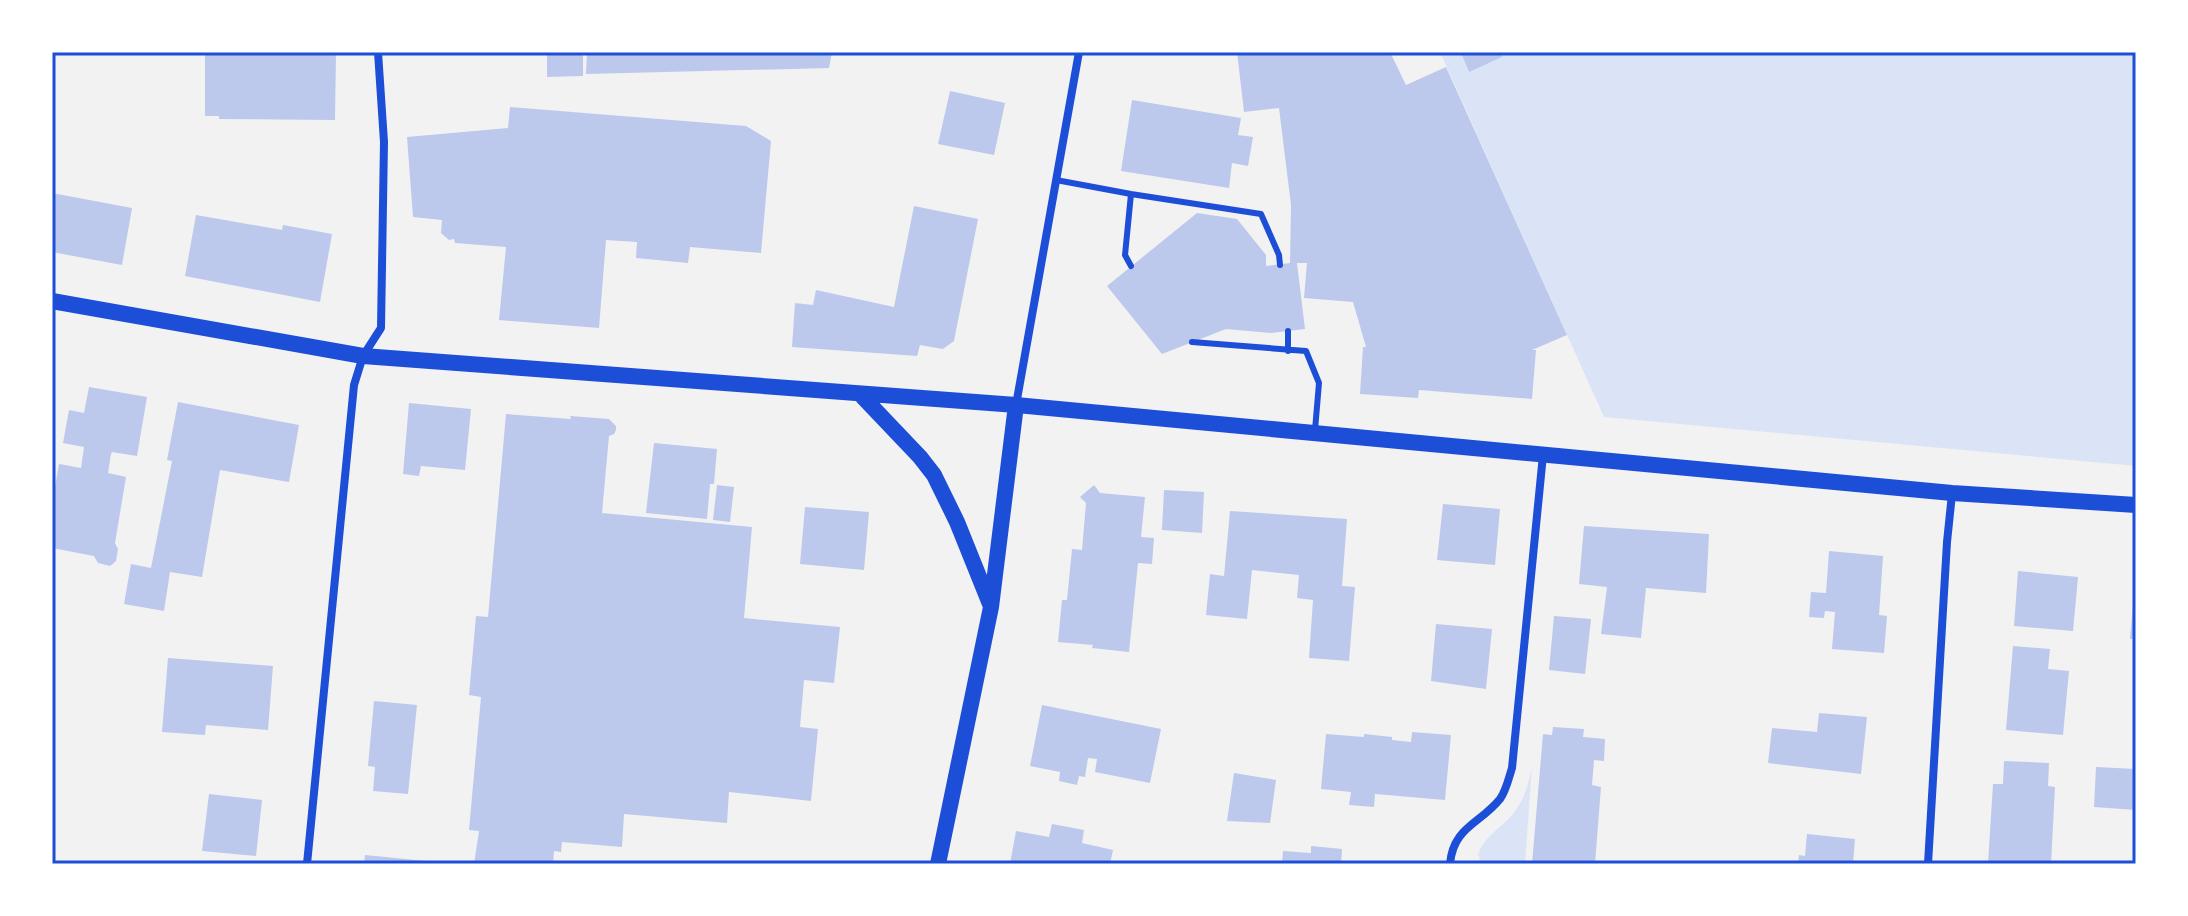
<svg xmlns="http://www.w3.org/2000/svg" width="2188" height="916" font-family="Figtree,sans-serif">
  <rect width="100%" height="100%" fill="#f2f2f2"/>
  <!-- green -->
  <path fill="#dbe4f7" d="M1440 52H2136V466L1604 417Z
    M1532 766 1525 864H1481L1478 854C1485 836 1500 829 1512 815 1524 801 1529 783 1532 766Z"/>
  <!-- building -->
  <path fill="#bdc9ec" d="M205 52H336L335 120 219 119V116H205Z
    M553 52H583V76L547 77V54H553Z
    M587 52H832L829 68 586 74Z
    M1237 52H1390L1406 85 1446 67 1567 335 1532 350H1536L1532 399 1419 390 1418 398 1360 394 1363 347H1366L1353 302 1304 298 1307 263H1297L1305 329 1271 333 1226 329 1162 354 1107 286 1197 213 1237 219 1266 255V266L1290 263 1291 205 1279 108 1244 112Z
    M1468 52H1500L1502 57 1469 72 1462 55Z
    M950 91 1005 103 994 155 938 144Z
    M1132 100 1241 118 1238 135 1253 137 1248 166 1232 163 1229 188 1121 171Z
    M510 107 746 126 771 141 761 253 690 247 688 263 636 258 637 242 606 240 599 328 499 320 506 247 455 243 454 239 449 240 441 233 442 220 413 217 407 137 508 128Z
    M52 193 132 208 122 265 52 252Z
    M914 206 978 219 954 341 943 349 920 345 917 356 792 347 795 303 813 305 816 290 894 307Z
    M196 215 282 230 283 225 332 234 320 302 185 276Z
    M89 387 147 397 137 456 112 452 111 454 108 473 126 477 115 543 118 549 116 561 110 566 98 563 94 556 52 548V504L59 464 81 468 84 447 63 443 69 410 84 413Z
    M178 402 299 425 289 482 220 470 202 577 170 572 164 611 124 604 131 564 151 568 172 461 167 460Z
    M409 403 471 409 465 470 421 466 419 476 403 474Z
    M506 414 571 419 570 416 609 419 616 426V430L614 434 609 436 602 513 752 527 744 618 840 627 834 683 804 680 800 727 818 729 811 801 729 792 727 823 624 814 622 847 562 842 561 852 554 851 553 864H474L479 831 469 830 481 697 469 695 476 616 488 617Z
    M654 443 717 449 714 484H710L707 519 646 513Z
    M717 485 734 487 730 522 713 520Z
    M1094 485 1100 493 1145 497 1141 537 1154 538 1152 564 1138 563 1129 652 1092 648 1093 645 1058 642 1062 600H1067L1072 549 1082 550 1086 503 1080 497Z
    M1164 490 1204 492 1202 533 1162 530Z
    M1443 504 1500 509 1495 565 1437 560Z
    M805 507 869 512 864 570 800 564Z
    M1230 511 1347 519 1342 586 1355 587 1349 661 1309 658 1313 600 1297 598 1299 575 1252 570 1247 619 1206 615 1210 574 1224 576Z
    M1584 526 1709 534 1706 593 1646 588 1641 638 1601 634 1607 587 1579 584Z
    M1829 551 1883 556 1879 615 1887 616 1884 653 1832 649 1835 612 1825 611 1824 618 1809 617 1811 592 1826 593Z
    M2018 571 2078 577 2073 631 2014 626Z
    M2134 591H2136V639H2130Z
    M1554 616 1591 619 1585 674 1549 670Z
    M1436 624 1492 629 1486 689 1431 681Z
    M2013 646 2050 649 2048 669 2069 671 2063 735 2006 730Z
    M168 658 273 666 268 730 206 725 205 735 162 732Z
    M374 701 417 705 408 794 373 791 375 767 368 766Z
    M1042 705 1161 729 1150 783 1095 772 1097 759 1088 758 1085 777 1079 776 1077 785 1059 781 1060 772 1030 766Z
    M1819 713 1867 717 1861 774 1768 763 1772 728 1817 732Z
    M1553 727 1584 729 1583 737 1605 739 1604 761 1594 760 1592 785 1601 787 1595 864H1532L1543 734 1552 735Z
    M1412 732 1451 735 1445 800 1375 794 1374 807 1349 805 1351 792 1321 789 1326 734 1364 737V734L1392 737V740L1411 742Z
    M2004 761 2049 763 2048 786 2055 787 2051 864H1988L1993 784H2003Z
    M2096 767 2136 769V810L2094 807Z
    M1234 773 1276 780 1270 823 1227 821Z
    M209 794 262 800 256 856 202 851Z
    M1052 824 1084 830 1082 843 1113 850 1110 864H1010L1016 831 1049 837Z
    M1807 834 1855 839 1853 864H1798L1799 855 1805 856Z
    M1311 846 1342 849 1341 864H1282L1283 851 1311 853Z
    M365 855 436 862V864H364Z"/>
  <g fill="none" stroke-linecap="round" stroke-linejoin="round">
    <!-- service -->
    <path stroke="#1d4ed8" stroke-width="6" d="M1056 180 1131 194 1261 214 1279 255 1280 265
      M1131 194 1125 255 1131 266
      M1192 342 1306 351 1319 383 1315 430
      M1288 351V331"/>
    <!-- minor -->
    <path stroke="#1d4ed8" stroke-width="8" d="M1016 405 1079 52
      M307 864 354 385 363 356 381 328 384 142 378 52
      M1450 864C1453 827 1480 824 1500 799 1506 791 1509 777 1512 768L1543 455
      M1928 864 1947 542 1952 494"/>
    <!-- secondary -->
    <path stroke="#1d4ed8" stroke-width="16" d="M52 301 363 356 1016 405 1952 493 2136 505
      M860 394 920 457 934 475 957 522 990 604
      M938 864 991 607 1016 405"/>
  </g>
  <!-- border -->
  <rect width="2188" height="916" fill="none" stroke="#ffffff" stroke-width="108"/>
  <rect x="54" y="54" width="2080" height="808" fill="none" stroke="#1d4ed8" stroke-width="3"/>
</svg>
